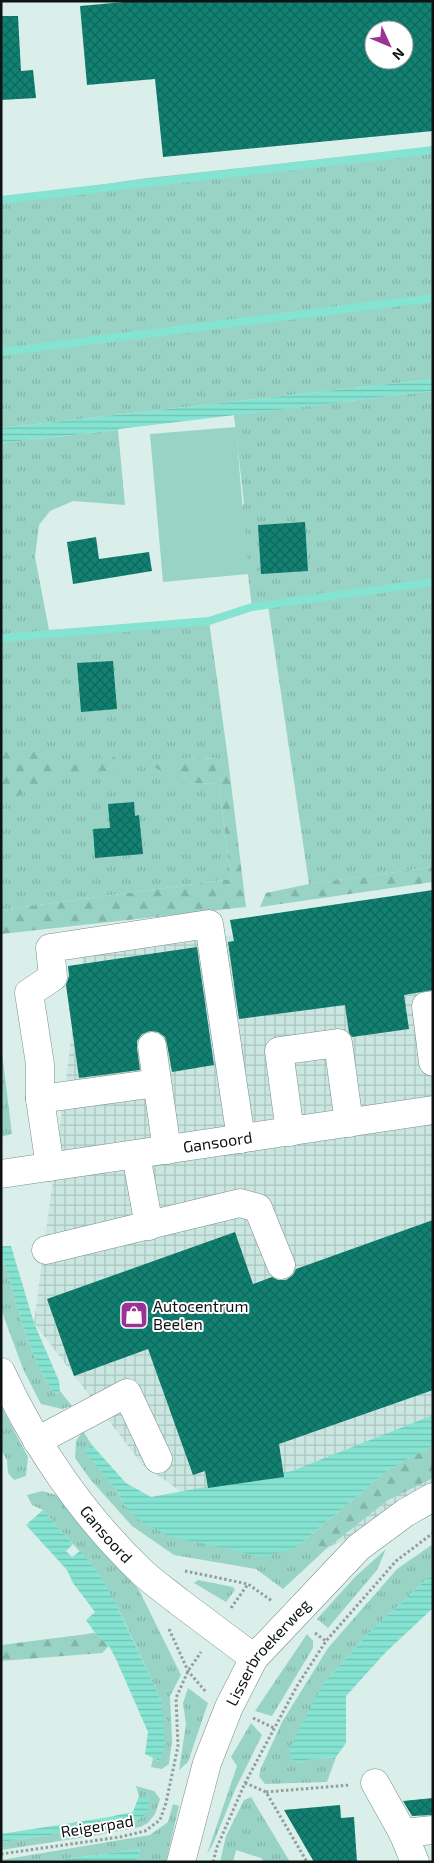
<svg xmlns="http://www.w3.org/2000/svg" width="434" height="1863" font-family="'Exo 2',sans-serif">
  <defs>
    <pattern id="industrial-grid" width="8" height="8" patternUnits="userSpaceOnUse" patternTransform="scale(1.25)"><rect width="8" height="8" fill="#c9e7e0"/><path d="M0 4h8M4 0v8" fill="none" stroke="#abc5bf"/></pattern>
    <pattern id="grass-tufts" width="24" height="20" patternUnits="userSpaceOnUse" patternTransform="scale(1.25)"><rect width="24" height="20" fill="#98d3c6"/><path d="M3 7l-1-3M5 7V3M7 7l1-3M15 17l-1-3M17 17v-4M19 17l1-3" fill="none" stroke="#82b4a9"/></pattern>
    <pattern id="forest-firs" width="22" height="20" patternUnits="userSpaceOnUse" patternTransform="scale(1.25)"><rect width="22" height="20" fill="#98d3c6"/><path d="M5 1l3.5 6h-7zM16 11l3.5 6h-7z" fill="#82b4a9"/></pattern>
    <pattern id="water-rules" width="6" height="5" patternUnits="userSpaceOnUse" patternTransform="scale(1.25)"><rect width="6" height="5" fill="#84e3d1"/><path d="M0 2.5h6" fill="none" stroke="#71c2b3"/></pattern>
    <pattern id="building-cross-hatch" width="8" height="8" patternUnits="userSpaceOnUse" patternTransform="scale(1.25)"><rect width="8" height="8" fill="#128172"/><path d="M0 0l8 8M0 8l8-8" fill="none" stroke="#0f685c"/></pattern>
  </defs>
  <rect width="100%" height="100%" fill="#dbefea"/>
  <!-- industrial -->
  <path fill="url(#industrial-grid)" d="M433 907V1498L287 1567 142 1464 34 1323 82 957Z"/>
  <!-- grass -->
  <path fill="url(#grass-tufts)" d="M433 147V379L1 428V199L147 178Z
    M433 391V867L309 884 268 605 252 607 240 511 244 503 234 415Z
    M118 430 125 505 73 501 50 511 39 525 35 557 49 630 209 621 228 759 182 758V783L219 784 231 879 1 910V443Z
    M1 1045 12 1134 1 1137Z
    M1 1252 23 1326 37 1364 53 1392 56 1394 60 1391 72 1406 62 1409 41 1404 23 1369 1 1309Z
    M1 1406 28 1457 26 1476 14 1480 8 1473 7 1460 1 1450Z
    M83 1431 92 1445 85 1451 116 1489 124 1505 295 1548 317 1530 311 1543 326 1549 283 1589 256 1569 174 1555 132 1526 90 1479 75 1458 76 1441Z
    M42 1491 56 1495 87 1533 139 1590 181 1675 170 1696 172 1740 169 1764 162 1769 151 1767 153 1758 158 1761 161 1700 121 1614 97 1571 43 1510 32 1505 27 1495Z
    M433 1544V1573L368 1634 323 1684 297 1763 307 1760 336 1757 327 1782 265 1784 259 1776 261 1768 282 1722 328 1648 397 1569Z
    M386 1549 377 1570 328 1628 317 1619 355 1577Z
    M198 1580 233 1587 235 1590 226 1602 194 1583Z
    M307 1634 313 1641V1648L272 1716 255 1711Z
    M188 1688 208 1703 188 1762 179 1770 186 1724 183 1703Z
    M251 1723 262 1735 235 1790 213 1844 207 1854 237 1766 231 1757Z
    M136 1786 154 1791 160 1799 155 1814 148 1823 140 1827 92 1836 1 1850V1842L114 1826 138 1820 149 1798 139 1796Z
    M251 1797 290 1862H264L261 1858 236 1850 233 1862H220L226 1836 244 1800Z
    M173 1804 179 1806 166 1862H137L140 1849 45 1862H1V1860L150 1835 168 1822Z"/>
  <!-- forest -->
  <path fill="url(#forest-firs)" d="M1 750H32L57 762 115 757V771L60 773 1 805Z
    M182 758 228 759 246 907 1 934V910L231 879 219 784 182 783 149 764Z
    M433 867V882L260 907 266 893 309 884Z
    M433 1446V1478L388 1500 326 1549 311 1543 317 1530 389 1469Z
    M95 1633 109 1646 102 1653 1 1661V1645Z"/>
  <!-- pitch -->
  <path fill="#98d3c6" d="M236 427 248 574 163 582 150 434Z"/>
  <!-- water -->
  <path fill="url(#water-rules)" d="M433 379V391L119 429 118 430 1 443V428Z
    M1 1246H11L34 1323 59 1381 60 1391 56 1394 53 1392 37 1364 23 1326 1 1252Z
    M433 1415V1446L389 1469 295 1548 263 1557 169 1536 140 1521 124 1505 116 1489 84 1451 92 1445 126 1483 151 1497 292 1471Z
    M43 1510 73 1544 66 1551 72 1557 80 1551 97 1571 113 1598 161 1700 165 1747 159 1761 145 1754 148 1732 116 1659 109 1646 95 1633 86 1620 95 1612 73 1583 67 1570 26 1525Z
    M433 1573V1608L386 1652 346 1696V1743L336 1757 307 1760 297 1763 291 1758 289 1749 323 1684 368 1634Z
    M139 1796 149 1798 147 1813 138 1820 114 1826 1 1842V1834L109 1817 133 1812Z
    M140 1849 137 1862H45Z"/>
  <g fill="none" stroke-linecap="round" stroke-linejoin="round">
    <!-- stream -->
    <path stroke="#84e3d1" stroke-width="8" d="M1 200 433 150
      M1 352 433 298
      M1 638 209 621 252 607 433 582"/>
  </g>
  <!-- building -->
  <path fill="url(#building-cross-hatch)" fill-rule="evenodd" d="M135 1H433V131L163 157 155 79 87 85 80 6ZM374 30H404V60H374Z
    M1 16H18L21 71 33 70 36 98 1 100Z
    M305 522 308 571 261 574 258 525Z
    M96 537 99 559 149 552 152 571 73 584 67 542Z
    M113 661 117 709 81 712 77 663Z
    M134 802 135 816 139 815 143 854 95 858 93 829 110 828 108 804Z
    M433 890V990L404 995 409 1029 352 1037 349 1033 345 1005 239 1019 228 942 234 941 230 920Z
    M197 947 214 1065 172 1072 167 1044 165 1037 158 1032 150 1031 142 1034 137 1041V1048L140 1070 79 1078 66 985 69 976 68 966Z
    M433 1220V1390L279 1444 284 1477 208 1488 205 1471 193 1475 148 1349 74 1376 47 1299 235 1232 253 1284 272 1277 278 1280H286L293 1275 296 1269Z
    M433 1798V1815L412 1816 403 1801Z
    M340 1805 341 1818 354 1817 357 1862H314L284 1810Z"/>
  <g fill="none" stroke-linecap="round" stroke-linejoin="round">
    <defs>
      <g id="minor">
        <path d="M433 1005 426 1006 433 1062"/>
        <path d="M152 1046 167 1150"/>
        <path d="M40 1099V1064L29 993 53 977 50 948 209 924 241 1139"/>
        <path d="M290 1132 279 1051 338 1043 349 1123"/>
        <path d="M136 1155 149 1226"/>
        <path d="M50 1167 40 1099 157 1083"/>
        <path id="s1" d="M1 1174 433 1110"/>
        <path d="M46 1250 240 1203 258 1208 281 1265"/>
        <path id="s2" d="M1 1372C35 1446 84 1517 143 1573 154 1583 167 1592 178 1601 203 1620 229 1639 254 1658"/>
        <path d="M37 1441 127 1393 158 1459"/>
        <path d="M375 1783 403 1833 415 1862"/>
        <path d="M403 1833 433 1830"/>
      </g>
      <g id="major">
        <path id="s3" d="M181 1862 207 1763 229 1707 254 1658 359 1547 405 1513 433 1497"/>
      </g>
    </defs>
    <!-- minor casing -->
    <use href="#minor" stroke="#7a8d89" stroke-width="29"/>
    <!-- major casing -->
    <use href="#major" stroke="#7a8d89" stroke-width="29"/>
    <!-- path -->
    <path stroke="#909f9b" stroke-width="3" stroke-dasharray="2.5 2.5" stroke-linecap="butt" d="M185 1571 248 1584 272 1601
      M231 1608 248 1584
      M169 1629 188 1671 206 1692
      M315 1633 326 1641
      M253 1718 274 1728
      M245 1783 266 1792 307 1862
      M266 1792 350 1785
      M1 1854 120 1837 145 1831 160 1820 166 1803 178 1746 176 1698 188 1671 201 1652
      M213 1862 217 1847 245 1783 297 1686 326 1641 396 1561 433 1533"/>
    <!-- minor -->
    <use href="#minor" stroke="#fff" stroke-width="28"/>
    <!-- major -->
    <use href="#major" stroke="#fff" stroke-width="28"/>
  </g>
  <!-- icons -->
  <defs>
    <symbol id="shop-square" viewBox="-11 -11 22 22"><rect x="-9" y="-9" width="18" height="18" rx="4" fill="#9b3396" stroke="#fff"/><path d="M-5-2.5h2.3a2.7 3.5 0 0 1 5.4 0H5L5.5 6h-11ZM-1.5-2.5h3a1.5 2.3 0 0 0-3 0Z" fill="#fff"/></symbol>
  </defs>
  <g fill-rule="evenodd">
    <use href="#shop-square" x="118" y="1299" width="32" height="32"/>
  </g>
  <g text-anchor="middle" stroke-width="4" stroke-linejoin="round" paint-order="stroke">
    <!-- street labels -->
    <g font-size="16" fill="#0d1413" stroke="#fff">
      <text dy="6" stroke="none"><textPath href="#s1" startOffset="219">Gansoord</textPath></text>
      <text dy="6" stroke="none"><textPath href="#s2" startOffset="194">Gansoord</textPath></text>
      <text dy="6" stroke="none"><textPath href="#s3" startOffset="230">Lisserbroekerweg</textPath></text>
      <text transform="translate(97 1826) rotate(-9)" y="6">Reigerpad</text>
    </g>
    <!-- poi labels -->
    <g font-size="16" fill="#0d1413" stroke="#fff" text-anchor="start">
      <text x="153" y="1312">Autocentrum<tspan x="153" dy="18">Beelen</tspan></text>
    </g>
  </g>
  <!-- border -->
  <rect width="434" height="1863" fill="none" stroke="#0d1413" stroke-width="5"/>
  <!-- north arrow -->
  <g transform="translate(389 45) rotate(134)"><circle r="24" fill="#ffffff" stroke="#9ea1a1"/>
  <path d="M0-4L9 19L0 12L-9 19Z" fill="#9b3396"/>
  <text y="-8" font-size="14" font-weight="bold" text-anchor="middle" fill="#0d1413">N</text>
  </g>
</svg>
